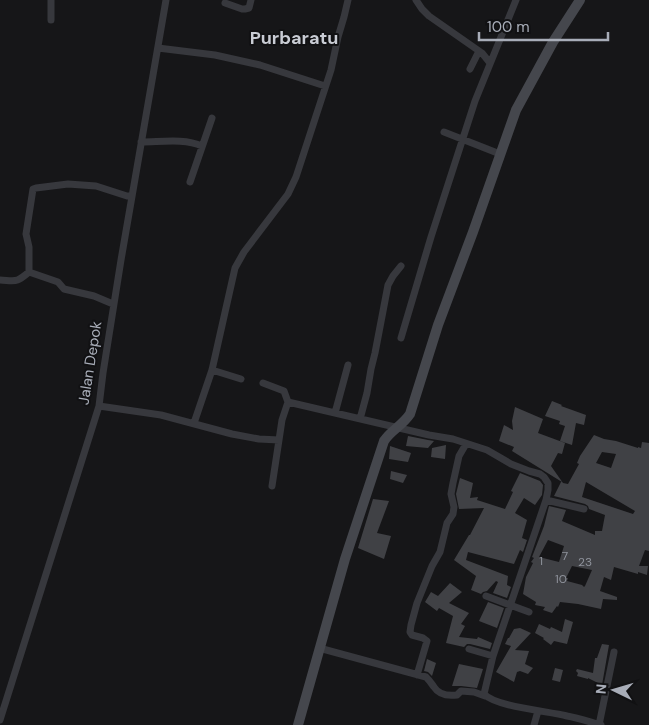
<svg xmlns="http://www.w3.org/2000/svg" width="649" height="725" font-family="'DM Sans',sans-serif">
  <rect width="100%" height="100%" fill="#161618"/>
  <!-- building -->
  <path fill="#404145" fill-rule="evenodd" d="M552 401 562 405 561 406 586 415 584 425 576 423 572 445 560 441 565 426 559 424 560 421 545 416Z
    M515 407 543 419 538 433 565 443 562 454 558 453 551 466 563 483 568 484 579 464 577 463 580 456 594 435 604 439 616 441 638 448V447L641 448 642 442 649 443V551L645 550 639 566H648L647 575 638 572V574L614 567 611 580 604 577 600 591 617 597V600L603 599 601 609 578 604 560 602 558 607 557 606 552 613 543 610 545 607 535 605 536 602 523 594 526 577 533 563 531 562 534 558 532 557 544 526 549 506 566 510 562 521 595 535V531H602L605 515 589 509 588 506 585 504 554 496 561 482H562L512 451 514 447 499 441 504 425 513 430 512 421ZM602 452 616 454 611 468 596 463ZM586 482 635 511 633 514 582 497ZM548 540 564 546 559 562 539 557ZM572 566 592 570 585 586 584 587 582 585 567 581 568 578H566Z
    M408 436 428 440 434 441 428 448 406 446Z
    M446 445 445 459 431 457 432 448Z
    M390 446 411 453 408 462 389 459Z
    M391 471 407 475 403 483 390 479Z
    M520 473 540 481 543 485 542 495 535 505 524 498 515 513 527 520 522 538 527 540 523 552 520 550 514 564 468 552 466 560 508 576 507 585 511 587 507 598 493 593 498 582 496 581 487 591 483 592 481 594 471 590 476 576 454 560 469 535H470L484 508 459 509 456 494 460 478 473 483 470 498 478 497 477 500 505 509 513 492 511 491Z
    M373 499 389 501 377 533 391 536 384 559 358 548Z
    M450 583 462 592 449 603 469 613 461 624 465 626 459 637 477 639 478 637 492 643 490 649 470 644H467L464 647 446 643 453 616 439 608 437 611 425 602 431 592 438 596Z
    M488 602 504 608 497 628 479 621Z
    M565 619 573 622 567 644 554 641 551 645 543 639 544 638 535 633 539 624 550 629 551 627 562 632Z
    M520 628 531 633 515 650 529 651 525 664 533 668 528 674 520 671 517 672 514 682 496 672 511 646 505 644 508 638H509L514 629Z
    M602 644 609 645 602 685 588 678V679L577 676 578 673 576 671 577 669 593 673 595 658H597Z
    M427 659 436 663 432 676 428 672 424 671Z
    M459 664 483 669 477 688 461 686H452Z
    M555 668 563 670 560 682 552 680Z"/>
  <g fill="none" stroke-linecap="round" stroke-linejoin="round">
    <!-- street -->
    <path stroke="#37383d" stroke-width="7" d="M416 0 422 9 429 16 482 53 490 63
      M225 3 242 9H245L249 8 251 0
      M51 20V0
      M158 48 215 55 260 65 325 86
      M470 69 479 51
      M444 132 500 154
      M141 142C161 142 184 138 202 146
      M190 182 212 118
      M0 280C17 281 16 283 29 272
      M113 304 94 296 64 289 58 282 29 272V247L26 234 33 189 36 188 68 184 96 186 127 196H132
      M401 338 431 237 475 101 516 0
      M212 370 241 379
      M263 383 284 391 288 402
      M99 406 161 415 232 434 259 439 279 440 282 420 288 402 429 435 453 439 487 450 511 464 529 471 540 474 544 477 548 483V490L546 500 493 656 484 694C496 707 548 711 567 716 578 718 590 722 601 725
      M335 413 348 365
      M360 419 367 393 371 369 375 353 388 285 393 276 401 266
      M194 423 212 370 235 268 244 252 288 194 296 177 331 70 338 37 344 17 348 0
      M272 486 279 440
      M546 500 584 509
      M486 596 529 612
      M319 648 426 677C430 681 431 683 434 687 439 695 449 696 457 695L461 691 474 692 485 696
      M469 649 493 656
      M417 675 427 641 423 638 412 635 410 632 411 625 417 603 432 566 440 552 447 523 453 514 454 507 451 494 453 483 459 456 466 444
      M0 720 99 406 103 373 121 260 166 0
      M534 725 538 711
      M599 725 614 652"/>
    <!-- secondary -->
    <path stroke="#45474d" stroke-width="10" d="M298 725 345 559 384 441C391 430 402 426 410 414L438 325 473 232 516 110 553 42 580 0"/>
  </g>
  <g text-anchor="middle" stroke-width="4" stroke-linejoin="round" paint-order="stroke">
    <!-- number labels -->
    <g font-size="12" fill="#8e929b">
      <text x="565" y="560">7</text>
      <text x="541" y="565">1</text>
      <text x="585" y="566">23</text>
      <text x="561" y="583">10</text>
    </g>
    <!-- street labels -->
    <g font-size="15" fill="#a8adb8" stroke="#111113">
      <text transform="translate(90 363) rotate(-81)" y="5">Jalan Depok</text>
    </g>
    <!-- quarter labels -->
    <g font-size="18" font-weight="bold" fill="#c9ccd4" stroke="#111113">
      <text x="294" y="44">Purbaratu</text>
    </g>
  </g>
  <!-- north arrow -->
  <g transform="translate(614 690) rotate(275)" stroke="#111113" stroke-width="4" paint-order="stroke">
  <path d="M0-4L9 19L0 12L-9 19Z" fill="#a8adb8"/>
  <text y="-8" font-size="14" font-weight="bold" text-anchor="middle" fill="#a8adb8">N</text>
  </g>
  <!-- scale -->
  <path d="M479 32v8h129v-8" fill="none" stroke="#a8adb8" stroke-width="2.5"/>
  <text x="487" y="32" font-size="15" fill="#a8adb8" stroke="#111113" stroke-width="4" paint-order="stroke">100 m</text>
</svg>
